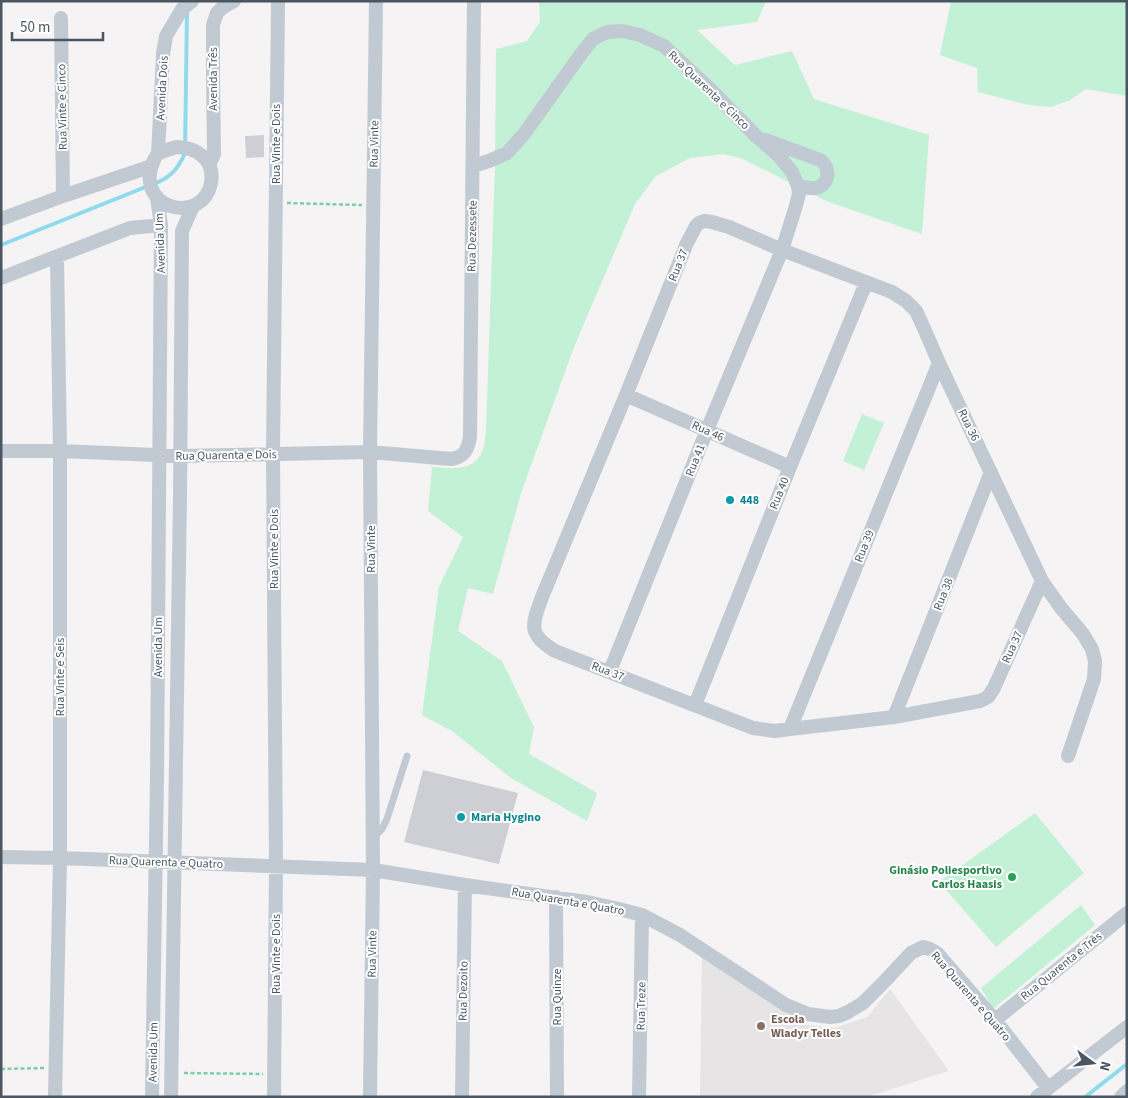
<svg xmlns="http://www.w3.org/2000/svg" width="1128" height="1098" font-family="'Source Sans 3',sans-serif">
  <rect width="100%" height="100%" fill="#f5f3f3"/>
  <!-- education -->
  <path fill="#e6e4e5" d="M702 956 806 1025 835 1028 867 1017 890 989 949 1071 866 1097H700Z"/>
  <!-- green -->
  <path fill="#c3f1d5" d="M539 1H766L757 22 697 30 735 65 792 51 814 99 929 135 922 234 826 201 743 159 723 154 690 158 656 176 635 204 574 347 521 493 493 594 468 588 458 631 502 661 534 727 529 754 597 793 587 821 511 778 452 731 422 715 439 587 463 537 428 511 432 467C452 468 473 473 483 450 485 444 485 436 486 430L495 167 496 49 527 41 540 22Z
    M951 1H1127V96L1086 89 1070 100 1051 107 1029 105 978 92 977 68 940 55Z
    M862 414 884 423 864 470 843 461Z
    M1035 813 1084 873 996 947 939 882Z
    M1081 905 1095 925 993 1009 981 988Z"/>
  <g fill="none" stroke-linecap="round" stroke-linejoin="round">
    <!-- stream -->
    <path stroke="#90daee" stroke-width="4" d="M154 184C171 177 178 169 185 153L187 10
      M1 245 148 186
      M1085 1097 1127 1064"/>
  </g>
  <!-- building -->
  <path fill="#cdcfd5" d="M264 135V157L246 158 245 136Z
    M423 770 518 793 499 864 404 842Z"/>
  <g fill="none" stroke-linecap="round" stroke-linejoin="round">
    <!-- path -->
    <path stroke="#7ad0a6" stroke-width="2.5" stroke-dasharray="4 2.5" stroke-linecap="butt" d="M287 203 362 205
      M1 1069 45 1068
      M184 1073 263 1074"/>
    <!-- service -->
    <path stroke="#c1cad2" stroke-width="7" d="M373 838 382 829 387 819 407 756"/>
    <!-- minor -->
    <path stroke="#c1cad2" stroke-width="14" d="M61 18 63 196
      M766 140 820 160C829 166 831 181 819 187 813 190 805 187 798 186
      M176 147C197 147 215 160 211 183 203 224 140 211 151 168 153 164 154 157 158 154 162 151 171 149 176 147Z
      M158 154 163 54 166 36 182 9 192 1
      M209 165 214 154 213 77V25L217 13 223 7 234 1
      M473 166 489 161 507 153 524 134 581 54 593 39 607 32 622 31 640 35 664 46 709 88 756 136 779 156 792 172 798 186 799 194 795 209 782 250 707 430 610 671
      M1 219 63 196 152 166
      M1 278 130 228 161 225
      M626 395 790 467
      M1 451H60L180 456 370 452 451 459C464 457 467 451 470 438L474 1
      M1042 581 994 688 988 697 980 701 894 717 790 729 775 731 753 728 555 651C527 634 532 625 542 597L626 395 687 243 696 226 699 223 704 221 712 222 729 227 782 250 892 292 906 301 916 311 923 326 939 363 1042 581 1061 608 1083 634 1092 649 1095 661 1094 679 1068 756
      M695 705 790 467 866 283
      M894 717 991 472
      M790 729 939 363
      M1 857 60 858 373 870 465 885 587 902 619 909 642 915 680 935 786 1005 808 1014 830 1017 839 1016 848 1012 863 1003 883 983 911 953 923 947 930 949 938 954 995 1020 1048 1088
      M556 897 557 1097
      M995 1020 1127 913
      M55 1097 60 858V451L57 257
      M152 1097 157 777 161 225 157 198
      M171 1097 180 496 182 231 193 206
      M274 1097 276 866 273 454 278 1
      M370 1097 373 870 370 452 376 1
      M462 1097 465 885
      M639 1097 642 915
      M1037 1097 1127 1027
      M1121 1097 1127 1091"/>
  </g>
  <!-- markers -->
  <g fill="#0f9aa8" stroke="#fff" stroke-width="2">
    <circle cx="730" cy="500" r="5"/>
    <circle cx="461" cy="817" r="5"/>
  </g>
  <circle fill="#2e9e5b" stroke="#fff" stroke-width="2" cx="1012" cy="877" r="5"/>
  <circle fill="#8d6e63" stroke="#fff" stroke-width="2" cx="761" cy="1026" r="5"/>
  <g text-anchor="middle" stroke-width="4" stroke-linejoin="round" paint-order="stroke">
    <!-- street labels -->
    <g font-size="12" fill="#4a5661" stroke="#fff">
      <text transform="translate(213 79) rotate(-90)" y="4">Avenida Três</text>
      <text transform="translate(162 88) rotate(-87)" y="4">Avenida Dois</text>
      <text transform="translate(709 90) rotate(44)" y="4">Rua Quarenta e Cinco</text>
      <text transform="translate(62 107) rotate(-91)" y="4">Rua Vinte e Cinco</text>
      <text transform="translate(276 144) rotate(-90)" y="4">Rua Vinte e Dois</text>
      <text transform="translate(374 144) rotate(-89)" y="4">Rua Vinte</text>
      <text transform="translate(472 236) rotate(-89)" y="4">Rua Dezessete</text>
      <text transform="translate(160 243) rotate(-92)" y="4">Avenida Um</text>
      <text transform="translate(678 265) rotate(-68)" y="4">Rua 37</text>
      <text transform="translate(969 425) rotate(64)" y="4">Rua 36</text>
      <text transform="translate(708 431) rotate(24)" y="4">Rua 46</text>
      <text transform="translate(226 455) rotate(-1)" y="4">Rua Quarenta e Dois</text>
      <text transform="translate(695 460) rotate(-68)" y="4">Rua 41</text>
      <text transform="translate(779 493) rotate(-68)" y="4">Rua 40</text>
      <text transform="translate(864 546) rotate(-68)" y="4">Rua 39</text>
      <text transform="translate(274 549) rotate(-90)" y="4">Rua Vinte e Dois</text>
      <text transform="translate(371 549) rotate(-90)" y="4">Rua Vinte</text>
      <text transform="translate(943 594) rotate(-68)" y="4">Rua 38</text>
      <text transform="translate(158 647) rotate(-90)" y="4">Avenida Um</text>
      <text transform="translate(1012 647) rotate(-66)" y="4">Rua 37</text>
      <text transform="translate(608 671) rotate(21)" y="4">Rua 37</text>
      <text transform="translate(60 677) rotate(-90)" y="4">Rua Vinte e Seis</text>
      <text transform="translate(166 862) rotate(2)" y="4">Rua Quarenta e Quatro</text>
      <text transform="translate(568 901) rotate(10)" y="4">Rua Quarenta e Quatro</text>
      <text transform="translate(276 954) rotate(-90)" y="4">Rua Vinte e Dois</text>
      <text transform="translate(372 954) rotate(-89)" y="4">Rua Vinte</text>
      <text transform="translate(1061 966) rotate(-39)" y="4">Rua Quarenta e Três</text>
      <text transform="translate(463 991) rotate(-89)" y="4">Rua Dezoito</text>
      <text transform="translate(971 996) rotate(49)" y="4">Rua Quarenta e Quatro</text>
      <text transform="translate(557 997) rotate(-90)" y="4">Rua Quinze</text>
      <text transform="translate(641 1006) rotate(-89)" y="4">Rua Treze</text>
      <text transform="translate(153 1052) rotate(-89)" y="4">Avenida Um</text>
    </g>
    <!-- culture labels -->
    <g font-size="12" font-weight="bold" fill="#0d838f" stroke="#fff" text-anchor="start">
      <text x="740" y="504">448</text>
      <text x="471" y="821">Maria Hygino</text>
    </g>
    <!-- leisure labels -->
    <g font-size="12" font-weight="bold" fill="#27864d" stroke="#fff" text-anchor="end">
      <text x="1002" y="874">Ginásio Poliesportivo<tspan x="1002" dy="14">Carlos Haasis</tspan></text>
    </g>
    <!-- education labels -->
    <g font-size="12" font-weight="bold" fill="#785e54" stroke="#fff" text-anchor="start">
      <text x="771" y="1023">Escola<tspan x="771" dy="14">Wladyr Telles</tspan></text>
    </g>
  </g>
  <!-- border -->
  <rect width="1128" height="1098" fill="none" stroke="#4a5661" stroke-width="5"/>
  <!-- north arrow -->
  <g transform="translate(1093 1063) rotate(105)" stroke="#ffffff" stroke-width="4" paint-order="stroke">
  <path d="M0-4L9 19L0 12L-9 19Z" fill="#4a5661"/>
  <text y="-8" font-size="14" font-weight="bold" text-anchor="middle" fill="#4a5661">N</text>
  </g>
  <!-- scale -->
  <path d="M12 32v8h91v-8" fill="none" stroke="#4a5661" stroke-width="2.5"/>
  <text x="20" y="32" font-size="15" fill="#4a5661" stroke="#ffffff" stroke-width="4" paint-order="stroke">50 m</text>
</svg>
